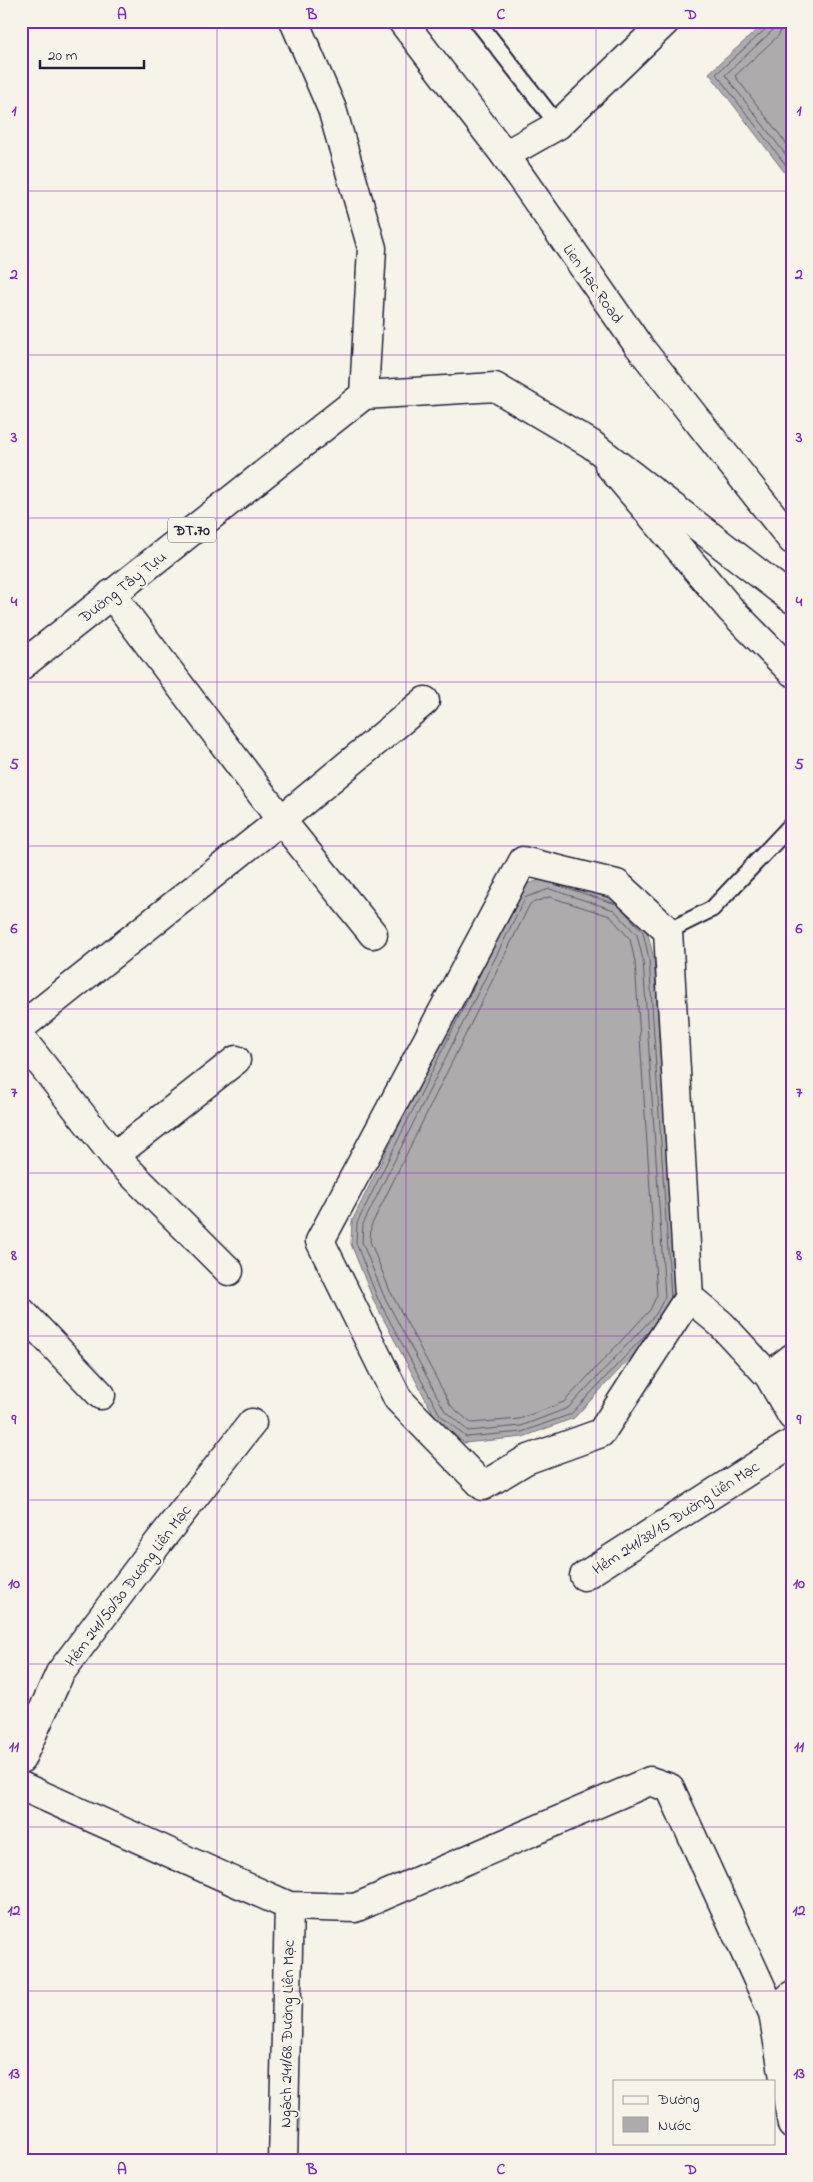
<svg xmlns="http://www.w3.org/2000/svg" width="813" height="2182" font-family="'Indie Flower',sans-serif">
  <rect width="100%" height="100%" fill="#f7f3e8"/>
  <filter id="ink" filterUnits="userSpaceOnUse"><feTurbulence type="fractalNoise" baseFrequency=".02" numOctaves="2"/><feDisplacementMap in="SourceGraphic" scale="10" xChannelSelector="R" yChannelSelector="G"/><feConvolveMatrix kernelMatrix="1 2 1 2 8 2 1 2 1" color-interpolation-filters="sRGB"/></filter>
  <g filter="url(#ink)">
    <!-- water -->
    <path fill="#aeabad" stroke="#76747f" d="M767 21H792V182L709 73Z
      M550 877 621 900 647 930 654 959 676 1300 665 1321 574 1418 523 1437 464 1443 436 1419 373 1299 351 1244 352 1221 517 887Z"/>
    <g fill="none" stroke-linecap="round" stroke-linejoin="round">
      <!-- shore -->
      <path stroke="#5a5969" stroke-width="1" d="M770 21 768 27 716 74 792 173
        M776 21 772 31 725 75 792 163
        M783 21 779 35 735 76 792 151
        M554 884 616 904
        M550 889 614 910 637 935 643 960 665 1297 656 1314 568 1408 521 1426 468 1431 445 1411 383 1294 362 1242 363 1224 525 898Z
        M550 897 610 916 630 939 635 962 657 1295 650 1310 564 1402 519 1419 471 1423 451 1406 390 1291 370 1241 371 1226 530 904Z
        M623 910 643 932 649 959 671 1297
        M482 970 357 1223 356 1243 377 1297 440 1415 466 1437 522 1432 571 1414 650 1330"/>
      <defs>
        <path id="lane" d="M477 21 558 125
          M668 931 712 909 792 824"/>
        <path id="street" d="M505 155 558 125 666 21
          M609 465 731 610 792 672
          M111 594 281 820 373 934
          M523 861 617 884 668 931 689 1297 601 1433 526 1460 483 1486 398 1399 320 1241Z
          M21 1027 281 820 425 701
          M21 1038 114 1156 236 1060
          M114 1156 229 1271
          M689 1297 721 1324 769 1376 792 1416
          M21 1311 101 1395
          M769 1376 792 1358
          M584 1576 792 1443
          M21 1759 60 1673 158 1543 252 1423
          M21 1786 289 1906 355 1908 650 1781 670 1788 773 2013
          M792 1995 773 2013 792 2125
          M283 2161 289 1906"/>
        <path id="primary" d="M294 21 332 109 372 248 364 395
          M402 21 505 155 638 345 792 540
          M364 395 495 387 591 444 792 599
          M21 666 364 395"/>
      </defs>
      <!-- lane casing -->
      <use href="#lane" stroke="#22223b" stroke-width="19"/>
      <!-- street casing -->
      <use href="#street" stroke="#22223b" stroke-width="31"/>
      <!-- primary casing -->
      <use href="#primary" stroke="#22223b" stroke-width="31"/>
      <!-- lane -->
      <use href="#lane" stroke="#f7f3e8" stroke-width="15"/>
      <!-- street -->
      <use href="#street" stroke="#f7f3e8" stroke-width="28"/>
      <!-- primary -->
      <use href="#primary" stroke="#f7f3e8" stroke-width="28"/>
    </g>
  </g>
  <!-- grid -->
  <path fill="none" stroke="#7b2cbf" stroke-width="1" stroke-opacity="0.55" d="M217 21V2161M406 21V2161M596 21V2161M21 191H792M21 355H792M21 518H792M21 682H792M21 846H792M21 1009H792M21 1173H792M21 1336H792M21 1500H792M21 1664H792M21 1827H792M21 1991H792"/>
  <g text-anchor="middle" stroke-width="4" stroke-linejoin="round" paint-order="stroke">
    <!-- shield labels -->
    <rect fill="#f7f3e8" stroke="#62616f" stroke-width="1" x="168" y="517.5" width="48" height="25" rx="4"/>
    <g font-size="15" font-weight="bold" fill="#22223b">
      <text x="192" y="535">ĐT.70</text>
    </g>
    <!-- street labels -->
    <g font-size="16" fill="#22223b" stroke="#f7f3e8">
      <text transform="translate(594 283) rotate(55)" y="6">Lien Mac Road</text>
      <text transform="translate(122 586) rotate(-38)" y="6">Đường Tây Tựu</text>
      <text transform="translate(675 1517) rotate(-33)" y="6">Hẻm 241/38/15 Đường Liên Mạc</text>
      <text transform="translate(127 1585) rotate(-53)" y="6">Hẻm 241/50/30 Đường Liên Mạc</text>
      <text transform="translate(286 2034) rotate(-89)" y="6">Ngách 241/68 Đường Liên Mạc</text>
    </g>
  </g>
  <!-- margin -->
  <rect width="813" height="2182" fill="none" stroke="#f7f3e8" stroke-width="55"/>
  <!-- legend -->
  <rect x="613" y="2080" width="162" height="65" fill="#f7f3e8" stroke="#a29fa3"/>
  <rect x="623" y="2096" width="25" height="8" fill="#f7f3e8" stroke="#a29fa3"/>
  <text x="658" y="2104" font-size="15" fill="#22223b">Đường</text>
  <rect x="623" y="2117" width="25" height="15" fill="#aeabad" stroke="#a29fa3"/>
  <text x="658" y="2130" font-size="15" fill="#22223b">Nước</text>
  <!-- scale -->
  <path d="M40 60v8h104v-8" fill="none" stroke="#22223b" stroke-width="2.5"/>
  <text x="48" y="60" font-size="15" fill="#22223b" stroke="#f7f3e8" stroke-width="4" paint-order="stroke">20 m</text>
  <rect x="28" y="28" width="758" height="2126" fill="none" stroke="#7b2cbf" stroke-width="2"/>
  <g font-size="16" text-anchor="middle" font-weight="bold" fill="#7b2cbf">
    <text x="122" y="19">A</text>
    <text x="312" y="19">B</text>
    <text x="501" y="19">C</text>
    <text x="691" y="19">D</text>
    <text x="14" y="115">1</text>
    <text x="799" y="115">1</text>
    <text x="14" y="279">2</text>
    <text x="799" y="279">2</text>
    <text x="14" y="442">3</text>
    <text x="799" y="442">3</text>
    <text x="14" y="606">4</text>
    <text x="799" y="606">4</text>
    <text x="14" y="769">5</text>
    <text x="799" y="769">5</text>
    <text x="14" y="933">6</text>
    <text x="799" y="933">6</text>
    <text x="14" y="1097">7</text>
    <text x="799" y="1097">7</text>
    <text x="14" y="1260">8</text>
    <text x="799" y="1260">8</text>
    <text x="14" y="1424">9</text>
    <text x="799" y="1424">9</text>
    <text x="14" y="1588">10</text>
    <text x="799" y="1588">10</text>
    <text x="14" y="1751">11</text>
    <text x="799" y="1751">11</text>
    <text x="14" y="1915">12</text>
    <text x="799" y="1915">12</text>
    <text x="14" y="2078">13</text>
    <text x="799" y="2078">13</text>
    <text x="122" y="2174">A</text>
    <text x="312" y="2174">B</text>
    <text x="501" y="2174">C</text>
    <text x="691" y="2174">D</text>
  </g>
</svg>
